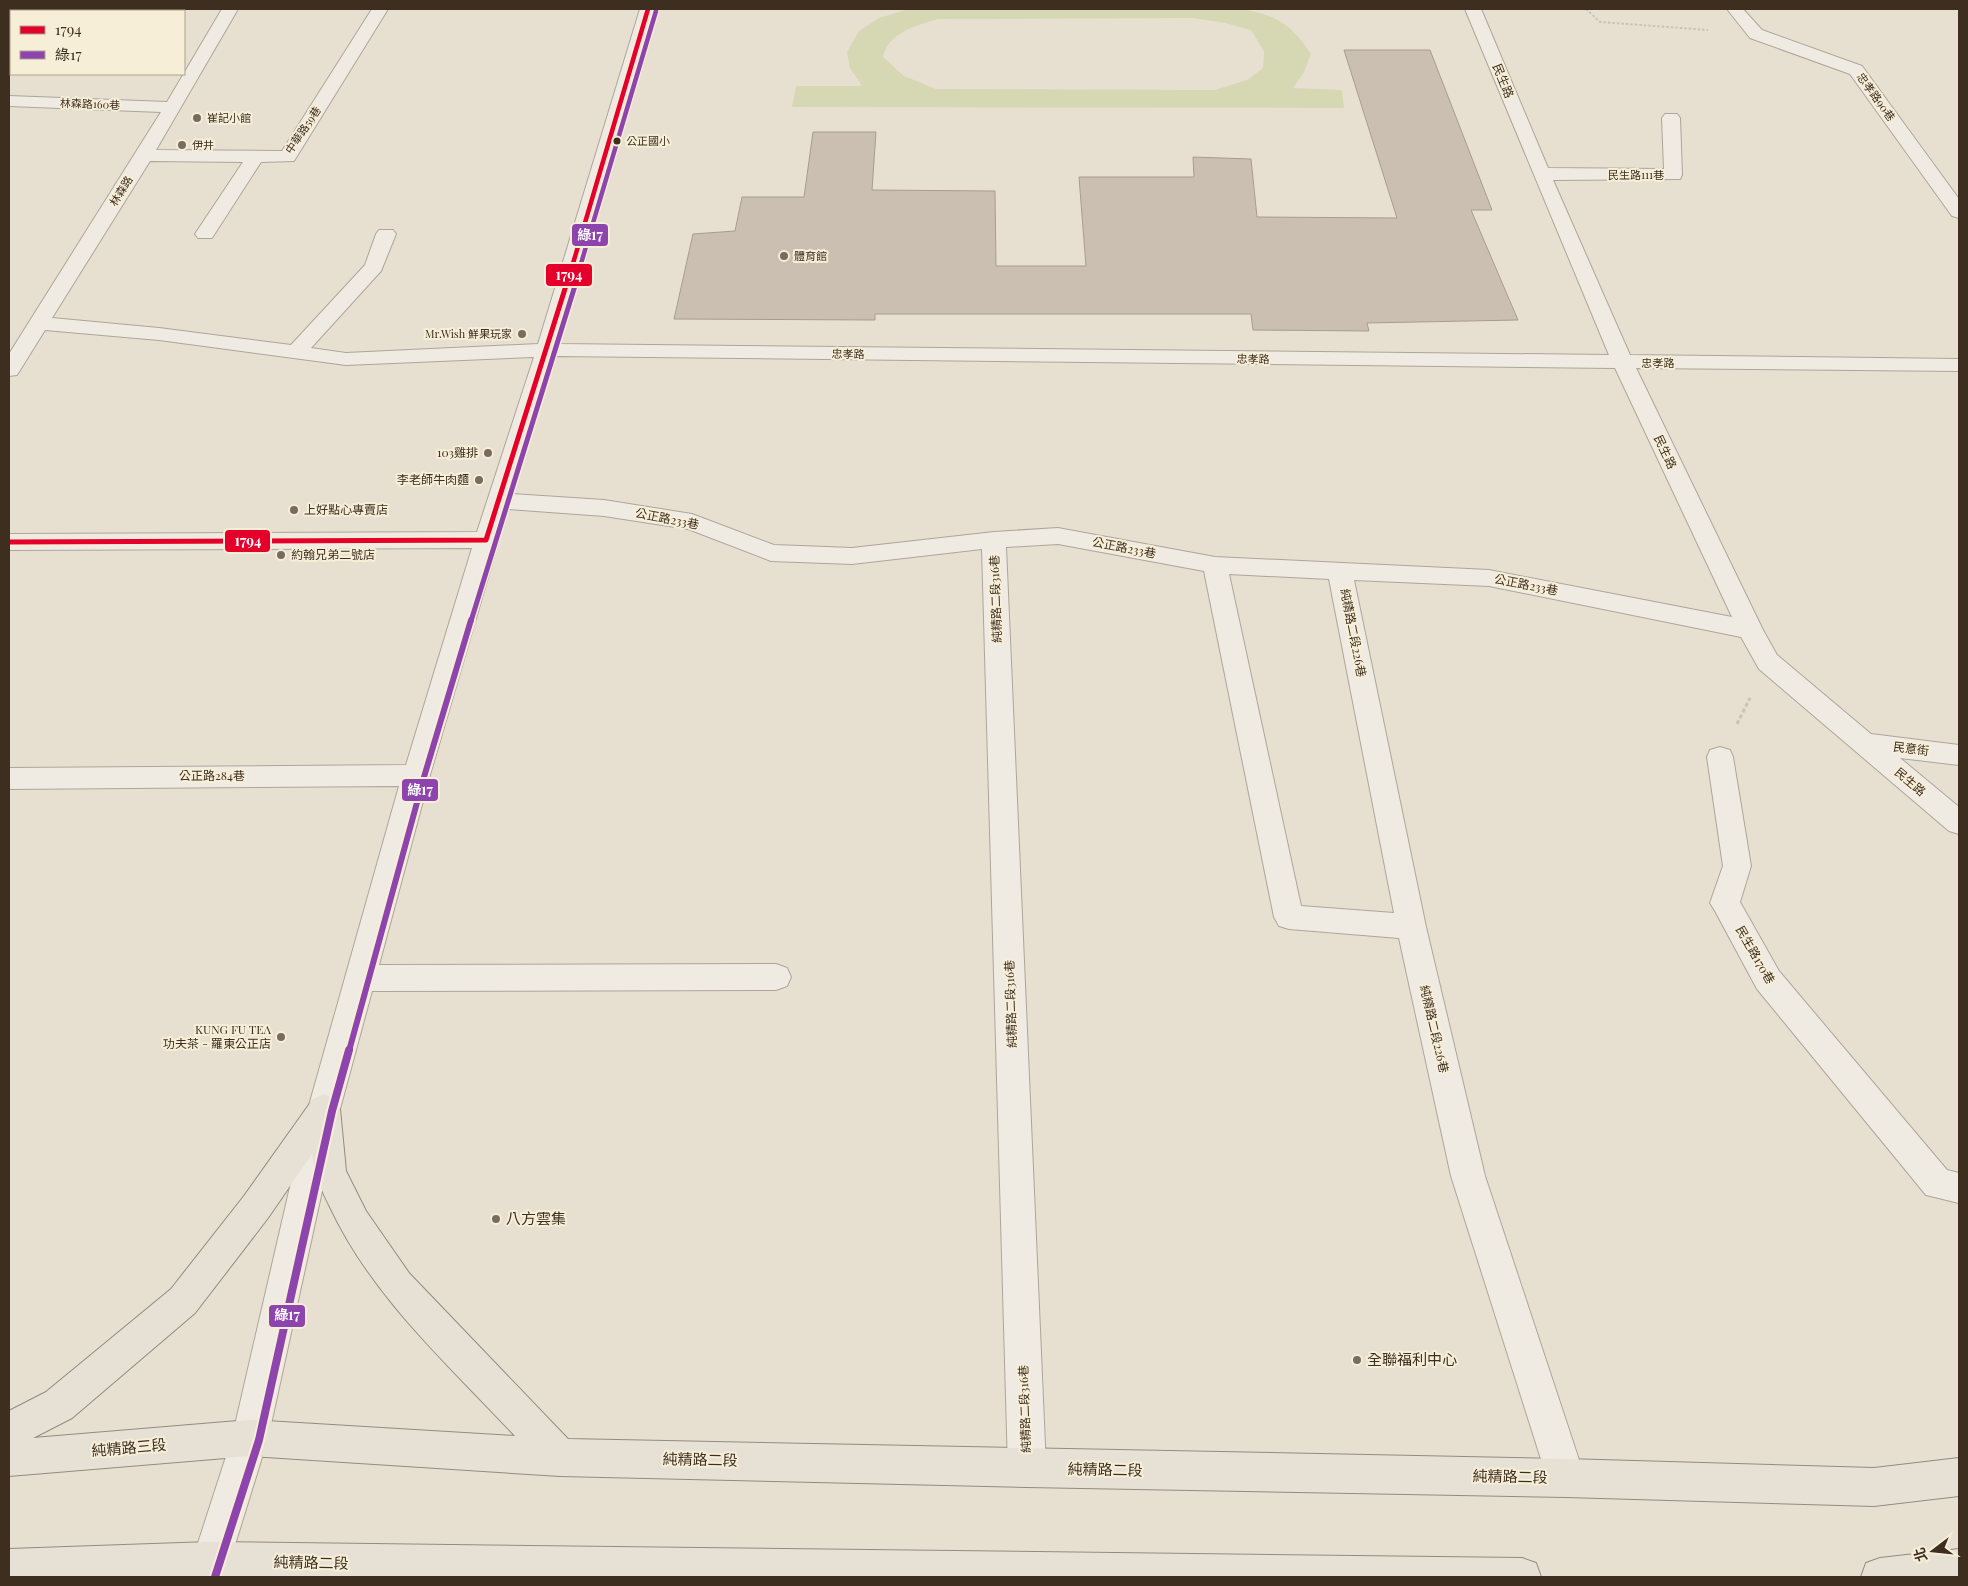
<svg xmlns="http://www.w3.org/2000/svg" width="1968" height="1586" font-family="'Playfair Display','Noto Sans TC',serif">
  <rect width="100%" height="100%" fill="#e7e0d1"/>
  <!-- green -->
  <path fill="#d6d7b3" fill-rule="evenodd" d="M909 9H1241C1278 16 1290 23 1311 54L1304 72 1293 88 1342 90 1344 108 792 107 796 86H862L850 68 847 52 859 31 879 18ZM1193 18 1225 23 1251 30 1264 51 1263 68 1247 80 1215 90 936 89 904 76 883 57C889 32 915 26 938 19Z"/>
  <!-- building -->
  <path fill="#cbbfb2" stroke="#a89c90" d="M1344 50H1430L1492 210H1471L1518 320 1367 323 1369 331 1253 330 1251 314H875V320L674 319 693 234 735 231 742 197H804L813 132H876L872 190 995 191 996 266H1086L1079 177H1194L1193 157 1251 159 1257 217 1397 218Z"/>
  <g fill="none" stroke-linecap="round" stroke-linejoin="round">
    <defs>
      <path id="minor" d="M222 9H238L156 150 282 151 372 9H388L294 161 261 162 212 238H198L195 234 243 162 150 161 52 318 159 328 291 345 365 265 376 234 379 230H393L396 234 381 271 311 348 346 353 538 344 640 9H656L559 344 1609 355 1465 9H1481L1548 168 1664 169 1662 118 1665 114H1677L1680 118 1682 175 1680 179 1553 180 1630 355 1959 359V371L1636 368 1763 630 1777 655 1871 734 1959 745V765L1900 758 1959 807V834L1949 831 1759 669 1741 637 1489 586 1354 580 1426 927 1485 1176 1585 1478 1579 1491 1566 1497 1553 1491 1547 1478 1451 1176 1399 938 1289 929 1279 926 1274 917 1204 571 1058 544 1006 547 1046 1468 1040 1481 1027 1487 1014 1481 1008 1468 982 549 852 564 771 561 688 529 604 516 508 509 430 775 379 965 776 964 787 968 791 977 787 986 776 990 372 991 340 1109 268 1438 225 1577H187L232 1438 308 1109 399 786 9 789V768L406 765 472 548 9 550V534L477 532 534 357 346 365 159 340 45 330 17 375 9 376V354L161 112 9 106V96L167 102ZM556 356 1615 368 1732 617 1489 570 1215 557 1058 528 994 532 852 548 774 545 692 514 604 500 512 494ZM1229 574 1329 579 1394 913 1301 906Z
        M1727 9H1743L1762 30 1862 66 1959 199V218L1952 216 1850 74 1750 38Z
        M9 50H11V60H9Z
        M1720 747 1730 750 1733 757 1751 866 1740 902 1779 971 1947 1170 1959 1173V1203L1926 1195 1757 989 1715 911 1710 903 1723 866 1707 757 1710 750Z"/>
      <path id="major" d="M324 1094 335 1099 340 1109 346 1171 366 1211 409 1273 568 1439 1566 1459 1874 1468 1959 1458V1496L1874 1506 1566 1497 1027 1487 560 1476 250 1456 9 1476V1411L46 1392 171 1289 244 1196 313 1099ZM312 1154C314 1174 321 1189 330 1207 372 1297 448 1364 515 1436L250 1420 33 1438 72 1418 195 1313 268 1218Z
        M210 1542 1522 1558 1536 1563 1541 1577H9V1549Z
        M1959 1549V1577H1861L1866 1563 1880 1558Z"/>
    </defs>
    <!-- minor casing -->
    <use href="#minor" stroke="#ada599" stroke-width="2"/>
    <!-- major casing -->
    <use href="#major" stroke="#928b80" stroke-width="2"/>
    <!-- path-far1 -->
    <path stroke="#c8c2b9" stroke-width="2" stroke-dasharray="2.5 2" stroke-linecap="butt" d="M1586 9 1600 22 1708 30"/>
    <!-- path -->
    <path stroke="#c8c2b9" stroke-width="3" stroke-dasharray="4 2.5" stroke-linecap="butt" d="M1737 724 1750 698"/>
    <!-- minor -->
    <use href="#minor" fill="#efebe3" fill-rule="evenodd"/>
    <!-- major -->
    <use href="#major" fill="#e6e1d4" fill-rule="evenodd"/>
    <defs>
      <path id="bus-1-far1" d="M569 277 648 9"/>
      <path id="bus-1" d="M486 540 569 276
        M9 542 486 540"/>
      <path id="bus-2-far3" d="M577 277 656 11"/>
      <path id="bus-2-far2" d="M471 621 578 276"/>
      <path id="bus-2-far1" d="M349 1051 424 777 471 620"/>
      <path id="bus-2" d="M215 1577 259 1440 332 1111 349 1050"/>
    </defs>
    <!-- bus-1-far1 casing -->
    <use href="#bus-1-far1" stroke="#f7eed8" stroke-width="7"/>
    <!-- bus-1 casing -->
    <use href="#bus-1" stroke="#f7eed8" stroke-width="8"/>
    <!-- bus-2-far3 casing -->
    <use href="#bus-2-far3" stroke="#f7eed8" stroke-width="7"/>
    <!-- bus-2-far2 casing -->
    <use href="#bus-2-far2" stroke="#f7eed8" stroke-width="8"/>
    <!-- bus-2-far1 casing -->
    <use href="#bus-2-far1" stroke="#f7eed8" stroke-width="10"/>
    <!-- bus-2 casing -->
    <use href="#bus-2" stroke="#f7eed8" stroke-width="12"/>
    <!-- bus-1-far1 -->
    <use href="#bus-1-far1" stroke="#e4002b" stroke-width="4.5"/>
    <!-- bus-1 -->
    <use href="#bus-1" stroke="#e4002b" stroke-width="5"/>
    <!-- bus-2-far3 -->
    <use href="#bus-2-far3" stroke="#8e44ad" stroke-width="4.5"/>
    <!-- bus-2-far2 -->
    <use href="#bus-2-far2" stroke="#8e44ad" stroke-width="5"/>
    <!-- bus-2-far1 -->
    <use href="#bus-2-far1" stroke="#8e44ad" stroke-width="6"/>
    <!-- bus-2 -->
    <use href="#bus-2" stroke="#8e44ad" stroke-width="8"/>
  </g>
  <!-- markers -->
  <g fill="#786c5e" stroke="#f7eed8" stroke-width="2">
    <circle cx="197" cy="118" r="5"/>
    <circle cx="182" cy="145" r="5"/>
    <circle cx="784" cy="256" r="5"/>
    <circle cx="522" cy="334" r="5"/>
    <circle cx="488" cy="453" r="5"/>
    <circle cx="479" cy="480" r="5"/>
    <circle cx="294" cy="510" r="5"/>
    <circle cx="281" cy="555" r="5"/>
    <circle cx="281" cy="1037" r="5"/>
    <circle cx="496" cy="1219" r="5"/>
    <circle cx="1357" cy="1360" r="5"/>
  </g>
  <circle fill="#3d2e20" stroke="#f7eed8" stroke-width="2" cx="617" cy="141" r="4.5"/>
  <g text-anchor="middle" stroke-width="4" stroke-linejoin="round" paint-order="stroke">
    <!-- far-street labels -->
    <g font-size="11" fill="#3d2e20" stroke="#f7eed8">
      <text transform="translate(1876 97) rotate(54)" y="4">忠孝路90巷</text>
      <text transform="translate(90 104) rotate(2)" y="4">林森路160巷</text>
      <text transform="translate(303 130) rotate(-56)" y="4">中華路59巷</text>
      <text x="1636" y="179">民生路111巷</text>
      <text transform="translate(121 191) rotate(-58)" y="4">林森路</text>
      <text transform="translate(848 354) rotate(1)" y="4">忠孝路</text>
      <text transform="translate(1253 359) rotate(1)" y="4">忠孝路</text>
      <text x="1658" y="367">忠孝路</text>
    </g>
    <!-- far-poi labels -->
    <g font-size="11" fill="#3d2e20" stroke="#f7eed8" text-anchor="start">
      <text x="207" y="122">崔記小館</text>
      <text x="192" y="149">伊井</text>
      <text x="794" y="260">體育館</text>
      <text x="512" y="338" text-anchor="end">Mr.Wish 鮮果玩家</text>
    </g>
    <!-- bus labels -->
    <g font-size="11" fill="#3d2e20" stroke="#f7eed8" text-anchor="start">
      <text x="626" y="145">公正國小</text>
    </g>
    <!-- street labels -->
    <g font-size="12" fill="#3d2e20" stroke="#f7eed8">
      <text transform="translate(1503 81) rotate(68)" y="4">民生路</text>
      <text transform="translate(1665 452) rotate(65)" y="4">民生路</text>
      <text transform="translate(667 519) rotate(11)" y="4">公正路233巷</text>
      <text transform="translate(1124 548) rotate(11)" y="4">公正路233巷</text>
      <text transform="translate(1526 585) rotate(11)" y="4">公正路233巷</text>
      <text transform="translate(996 599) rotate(-92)" y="4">純精路二段316巷</text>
      <text transform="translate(1353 633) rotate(79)" y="4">純精路二段226巷</text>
      <text transform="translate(1911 749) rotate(7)" y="4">民意街</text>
      <text x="212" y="780">公正路284巷</text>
      <text transform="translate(1910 782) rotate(40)" y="4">民生路</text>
      <text transform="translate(1755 955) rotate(60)" y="4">民生路170巷</text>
      <text transform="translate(1011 1004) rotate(-92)" y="4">純精路二段316巷</text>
      <text transform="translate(1434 1029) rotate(77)" y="4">純精路二段226巷</text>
      <text transform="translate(1025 1409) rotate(-92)" y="4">純精路二段316巷</text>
    </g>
    <!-- poi labels -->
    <g font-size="12" fill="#3d2e20" stroke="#f7eed8" text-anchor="end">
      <text x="478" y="457">103雞排</text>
      <text x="469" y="484">李老師牛肉麵</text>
      <text x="304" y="514" text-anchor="start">上好點心專賣店</text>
      <text x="291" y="559" text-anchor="start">約翰兄弟二號店</text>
      <text x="271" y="1034">KUNG FU TEA<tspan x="271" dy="14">功夫茶 - 羅東公正店</tspan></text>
    </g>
    <!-- near-poi labels -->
    <g font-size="15" fill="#3d2e20" stroke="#f7eed8" text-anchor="start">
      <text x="506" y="1224">八方雲集</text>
      <text x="1367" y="1365">全聯福利中心</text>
    </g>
    <!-- near-street labels -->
    <g font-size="15" fill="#3d2e20" stroke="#f7eed8">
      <text transform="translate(129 1448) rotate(-5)" y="5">純精路三段</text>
      <text transform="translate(700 1460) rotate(1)" y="5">純精路二段</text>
      <text transform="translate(1105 1470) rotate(1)" y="5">純精路二段</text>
      <text transform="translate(1510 1477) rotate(1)" y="5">純精路二段</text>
      <text transform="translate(311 1563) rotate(1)" y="5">純精路二段</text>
    </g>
  </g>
  <g stroke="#f7eed8" stroke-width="2">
    <rect x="571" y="223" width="38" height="24" rx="5" fill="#8e44ad"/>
    <rect x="545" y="263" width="48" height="24" rx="5" fill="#e4002b"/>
    <rect x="224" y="529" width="47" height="24" rx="5" fill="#e4002b"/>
    <rect x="401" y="778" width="38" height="24" rx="5" fill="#8e44ad"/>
    <rect x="268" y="1304" width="38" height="24" rx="5" fill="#8e44ad"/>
  </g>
  <g font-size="14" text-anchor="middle" font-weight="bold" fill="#fff">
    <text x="590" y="240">綠17</text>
    <text x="569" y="280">1794</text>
    <text x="248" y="546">1794</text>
    <text x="420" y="795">綠17</text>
    <text x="287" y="1320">綠17</text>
  </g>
  <!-- border -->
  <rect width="1968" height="1586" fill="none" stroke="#3d2e20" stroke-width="20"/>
  <!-- legend -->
  <rect x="10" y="10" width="175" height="65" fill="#f7eed8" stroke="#ada18e"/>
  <rect x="20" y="26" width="25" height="8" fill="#e4002b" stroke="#ada18e"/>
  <text x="55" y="35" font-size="15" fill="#3d2e20">1794</text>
  <rect x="20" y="51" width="25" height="8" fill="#8e44ad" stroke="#ada18e"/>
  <text x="55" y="60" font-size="15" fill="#3d2e20">綠17</text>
  <!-- north arrow -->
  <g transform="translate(1933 1551) rotate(254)" stroke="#f7eed8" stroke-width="4" paint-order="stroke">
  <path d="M0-4L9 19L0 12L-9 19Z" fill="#3d2e20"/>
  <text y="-8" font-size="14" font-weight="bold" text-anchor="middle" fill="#3d2e20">北</text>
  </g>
</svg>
